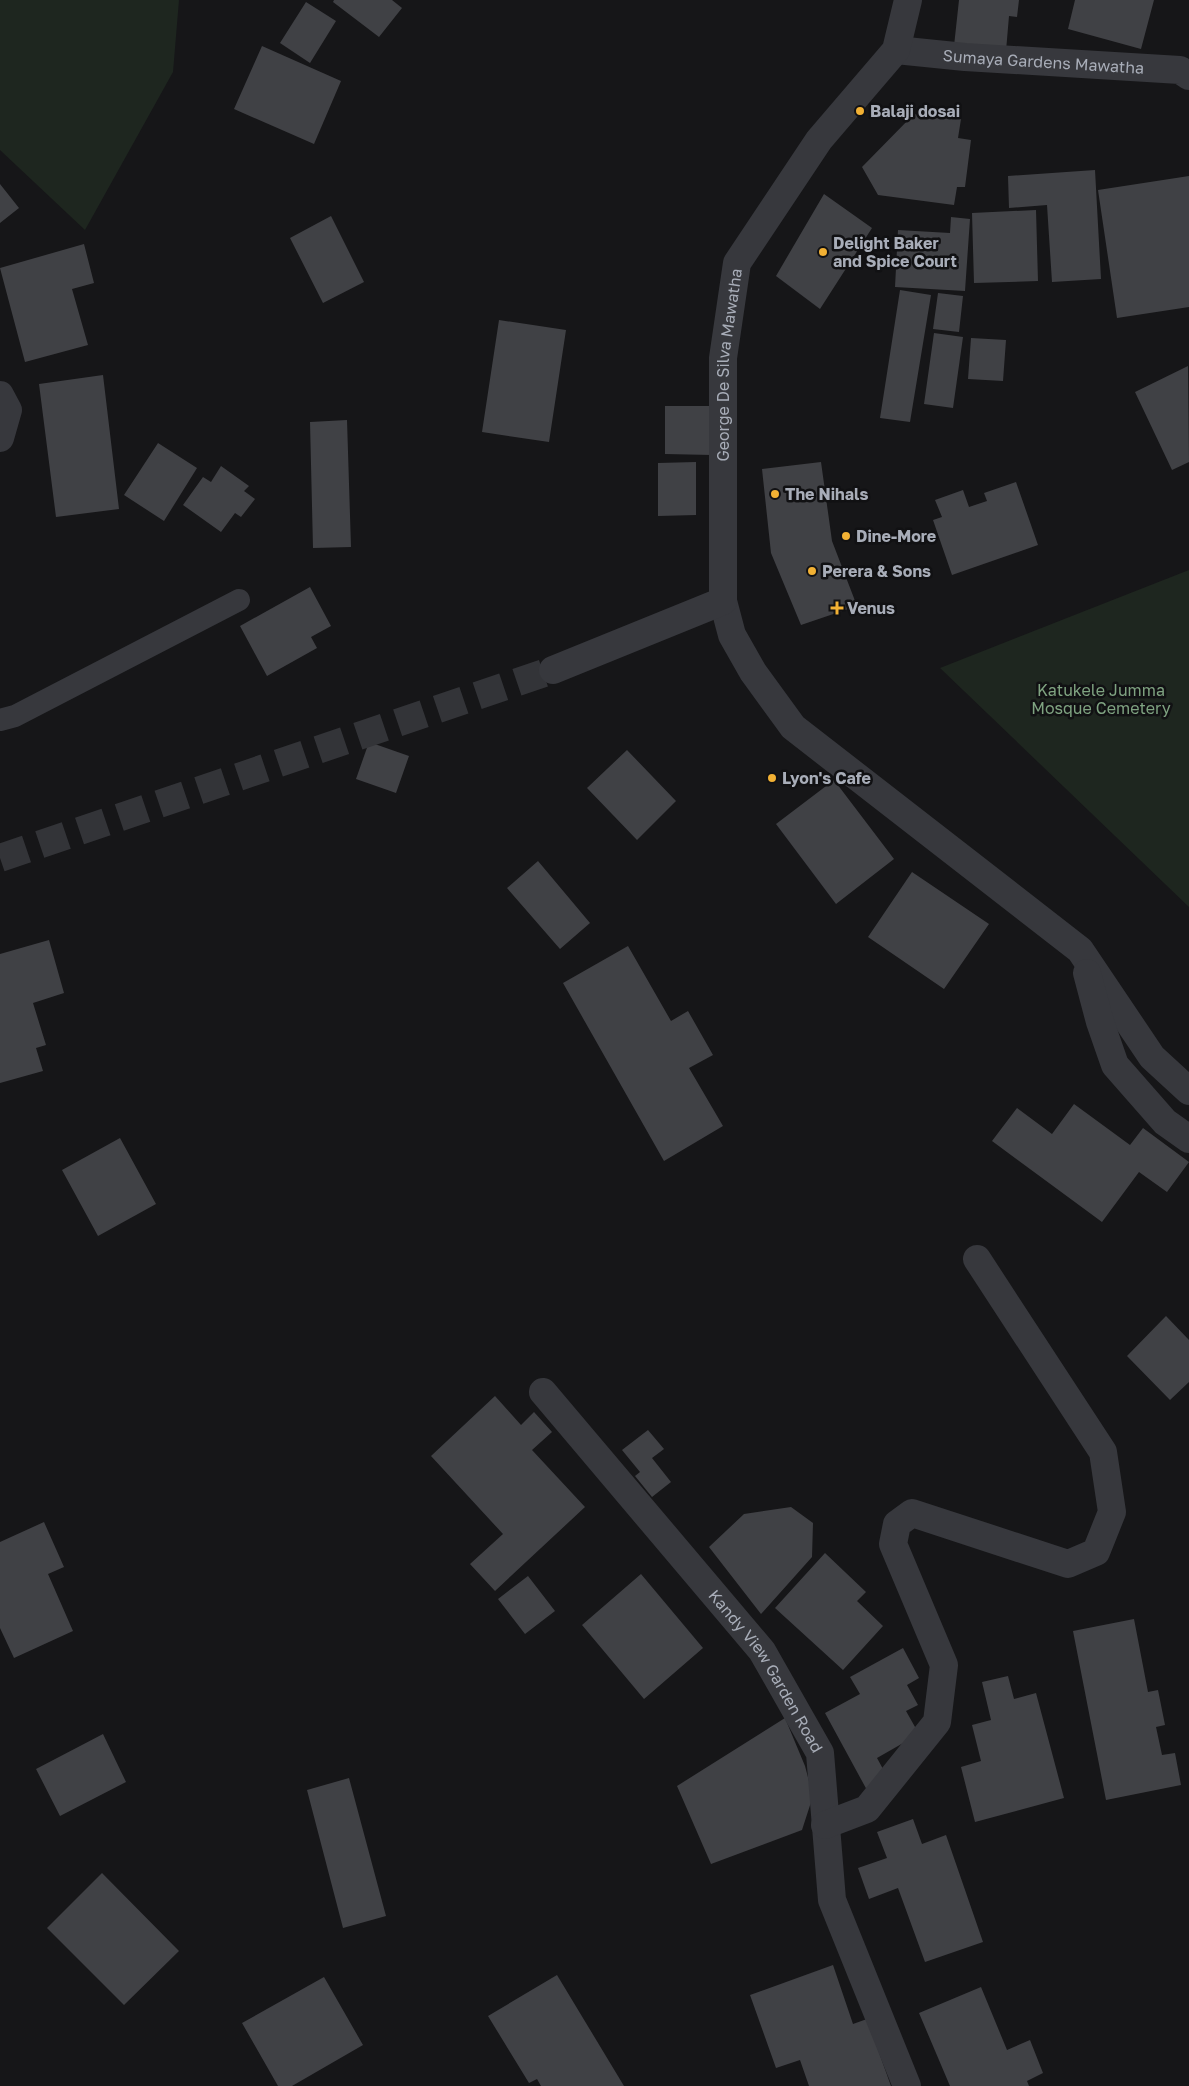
<svg xmlns="http://www.w3.org/2000/svg" width="1189" height="2086" font-family="'Golos Text',sans-serif">
  <rect width="100%" height="100%" fill="#161618"/>
  <!-- green -->
  <path fill="#1e261f" d="M0 0H179L173 72 85 230 0 150Z
    M1189 570V907L940 668Z"/>
  <!-- building -->
  <path fill="#404145" d="M334 0H392L402 8 379 37 333 2Z
    M959 0H1019L1017 17 1009 16 1006 51 954 46Z
    M1075 0H1154L1141 49 1068 29Z
    M306 2 336 21 310 63 280 43Z
    M262 46 341 81 314 144 234 109Z
    M914 114 961 119 958 138 971 140 965 187H957L954 205 878 195 862 167Z
    M1095 170 1101 279 1052 282 1047 205 1009 208 1008 176Z
    M1189 176V307L1117 318 1098 190Z
    M0 184 19 208 0 223Z
    M824 194 872 228 820 309 776 276Z
    M1036 210 1038 281 974 283 972 213Z
    M331 216 364 282 323 303 290 238Z
    M951 217 970 219 965 291 895 287 898 230 950 233Z
    M84 244 94 283 72 289 88 345 25 362 0 268Z
    M900 290 931 295 910 422 880 418Z
    M938 293 963 296 959 332 933 329Z
    M499 320 566 330 549 442 482 432Z
    M934 333 963 337 953 408 924 404Z
    M971 338 1006 340 1003 381 968 379Z
    M1188 366 1189 462 1172 470 1135 392Z
    M103 375 119 509 56 517 39 384Z
    M665 406H713L712 455 665 454Z
    M347 420 351 547 313 548 310 422Z
    M158 443 197 468 164 521 124 495Z
    M696 462V515L658 516V463Z
    M821 462 832 541 857 606 801 625 771 553 762 469Z
    M221 466 249 486 244 491 255 499 241 517 235 513 221 532 183 505 203 477 211 482Z
    M1016 482 1038 545 952 575 933 520 942 517 935 500 963 490 969 507 987 501 984 493Z
    M310 587 331 626 311 637 317 648 267 676 240 626Z
    M369 742 409 756 396 793 356 779Z
    M627 750 676 801 637 840 587 788Z
    M834 780 894 859 836 904 776 824Z
    M538 861 590 923 560 949 507 888Z
    M912 872 989 924 944 989 868 937Z
    M49 940 64 993 33 1003 46 1045 36 1048 43 1071 0 1083V954Z
    M628 946 671 1021 688 1011 713 1055 689 1068 723 1126 664 1161 563 983Z
    M1074 1104 1130 1145 1143 1128 1189 1162 1167 1192 1139 1172 1102 1222 992 1141 1017 1108 1052 1134Z
    M120 1138 156 1204 98 1236 62 1170Z
    M1166 1316 1189 1340V1382L1170 1400 1127 1356Z
    M495 1396 521 1425 534 1412 552 1432 532 1450 585 1507 495 1591 470 1564 503 1534 431 1456Z
    M648 1430 664 1449 652 1458 671 1482 652 1497 635 1476 640 1472 622 1450Z
    M791 1507 813 1523 812 1557 761 1614 709 1547 744 1514Z
    M44 1522 64 1567 48 1574 73 1631 14 1658 0 1628V1542Z
    M825 1553 866 1592 857 1601 883 1626 843 1670 775 1608Z
    M641 1574 703 1648 644 1699 582 1625Z
    M528 1576 555 1611 525 1634 498 1599Z
    M1134 1619 1148 1692 1158 1690 1165 1725 1156 1727 1162 1755 1175 1753 1181 1785 1106 1800 1073 1631Z
    M903 1648 919 1678 907 1685 918 1705 906 1711 919 1734 877 1758 889 1780 868 1792 825 1713 860 1694 850 1677Z
    M1008 1676 1014 1699 1036 1693 1064 1798 975 1822 961 1767 981 1761 972 1725 991 1720 982 1682Z
    M785 1718 805 1766 813 1796 802 1830 711 1864 677 1786Z
    M103 1734 126 1782 60 1816 36 1769Z
    M349 1778 386 1916 343 1928 307 1790Z
    M913 1819 922 1844 946 1835 983 1942 925 1962 898 1888 869 1899 858 1868 887 1858 877 1832Z
    M102 1873 179 1951 124 2005 47 1928Z
    M833 1965 853 2024 867 2019 891 2086H809L800 2060 776 2068 750 1995Z
    M557 1975 624 2086H541L537 2079 529 2083 488 2016Z
    M324 1977 363 2045 292 2086H278L242 2023Z
    M981 1987 1007 2050 1030 2040 1043 2073 1027 2081 1029 2086H950L919 2013Z"/>
  <g fill="none" stroke-linecap="round" stroke-linejoin="round">
    <!-- tertiary-tunnel -->
    <path stroke="#333438" stroke-width="28" stroke-dasharray="28 14" stroke-linecap="butt" d="M0 858 553 670"/>
    <!-- service -->
    <path stroke="#37383d" stroke-width="22" d="M0 720 15 716 239 600"/>
    <!-- minor -->
    <g stroke="#37383d" stroke-width="28">
      <path id="s1" d="M896 50 965 57 1180 70 1189 76"/>
      <path d="M0 395 8 410 0 438"/>
      <path id="s2" d="M543 1392 762 1651 820 1753 832 1900 907 2086"/>
      <path d="M825 1825 867 1809 937 1722 944 1665 893 1544 897 1524 912 1513 1068 1564 1096 1552 1112 1512 1103 1452 977 1259"/>
    </g>
    <!-- tertiary -->
    <g stroke="#37383d" stroke-width="28">
      <path d="M723 601 732 635 753 672 793 727 1080 950 1152 1057 1189 1091"/>
      <path id="s3" d="M553 670 723 601V358L737 263 819 140 896 50 908 0"/>
      <path d="M1087 973 1100 1022 1115 1065 1165 1122 1189 1139"/>
    </g>
  </g>
  <!-- markers -->
  <g fill="#f2b134" stroke="#111113" stroke-width="2">
    <circle cx="860" cy="111" r="5"/>
    <circle cx="823" cy="252" r="5"/>
    <circle cx="775" cy="494" r="5"/>
    <circle cx="846" cy="536" r="5"/>
    <circle cx="812" cy="571" r="5"/>
    <path d="M834.5 600.5h5v5h5v5h-5v5h-5v-5h-5v-5h5z"/>
    <circle cx="772" cy="778" r="5"/>
  </g>
  <g text-anchor="middle" stroke-width="5" stroke-linejoin="round" paint-order="stroke">
    <!-- street labels -->
    <g font-size="16" fill="#a8adb8" stroke="#111113">
      <text dy="6" stroke="none"><textPath href="#s1" startOffset="148">Sumaya Gardens Mawatha</textPath></text>
      <text dy="6" stroke="none"><textPath href="#s3" startOffset="420">George De Silva Mawatha</textPath></text>
      <text dy="6" stroke="none"><textPath href="#s2" startOffset="358">Kandy View Garden Road</textPath></text>
    </g>
    <!-- poi labels -->
    <g font-size="16" font-weight="bold" fill="#a8adb8" stroke="#111113" text-anchor="start">
      <text x="870" y="117">Balaji dosai</text>
      <text x="833" y="249">Delight Baker<tspan x="833" dy="18">and Spice Court</tspan></text>
      <text x="785" y="500">The Nihals</text>
      <text x="856" y="542">Dine-More</text>
      <text x="822" y="577">Perera &amp; Sons</text>
      <text x="847" y="614">Venus</text>
      <text x="782" y="784">Lyon's Cafe</text>
    </g>
    <!-- park labels -->
    <g font-size="16" fill="#7fa381" stroke="#111113">
      <text x="1101" y="696">Katukele Jumma<tspan x="1101" dy="18">Mosque Cemetery</tspan></text>
    </g>
  </g>
</svg>
